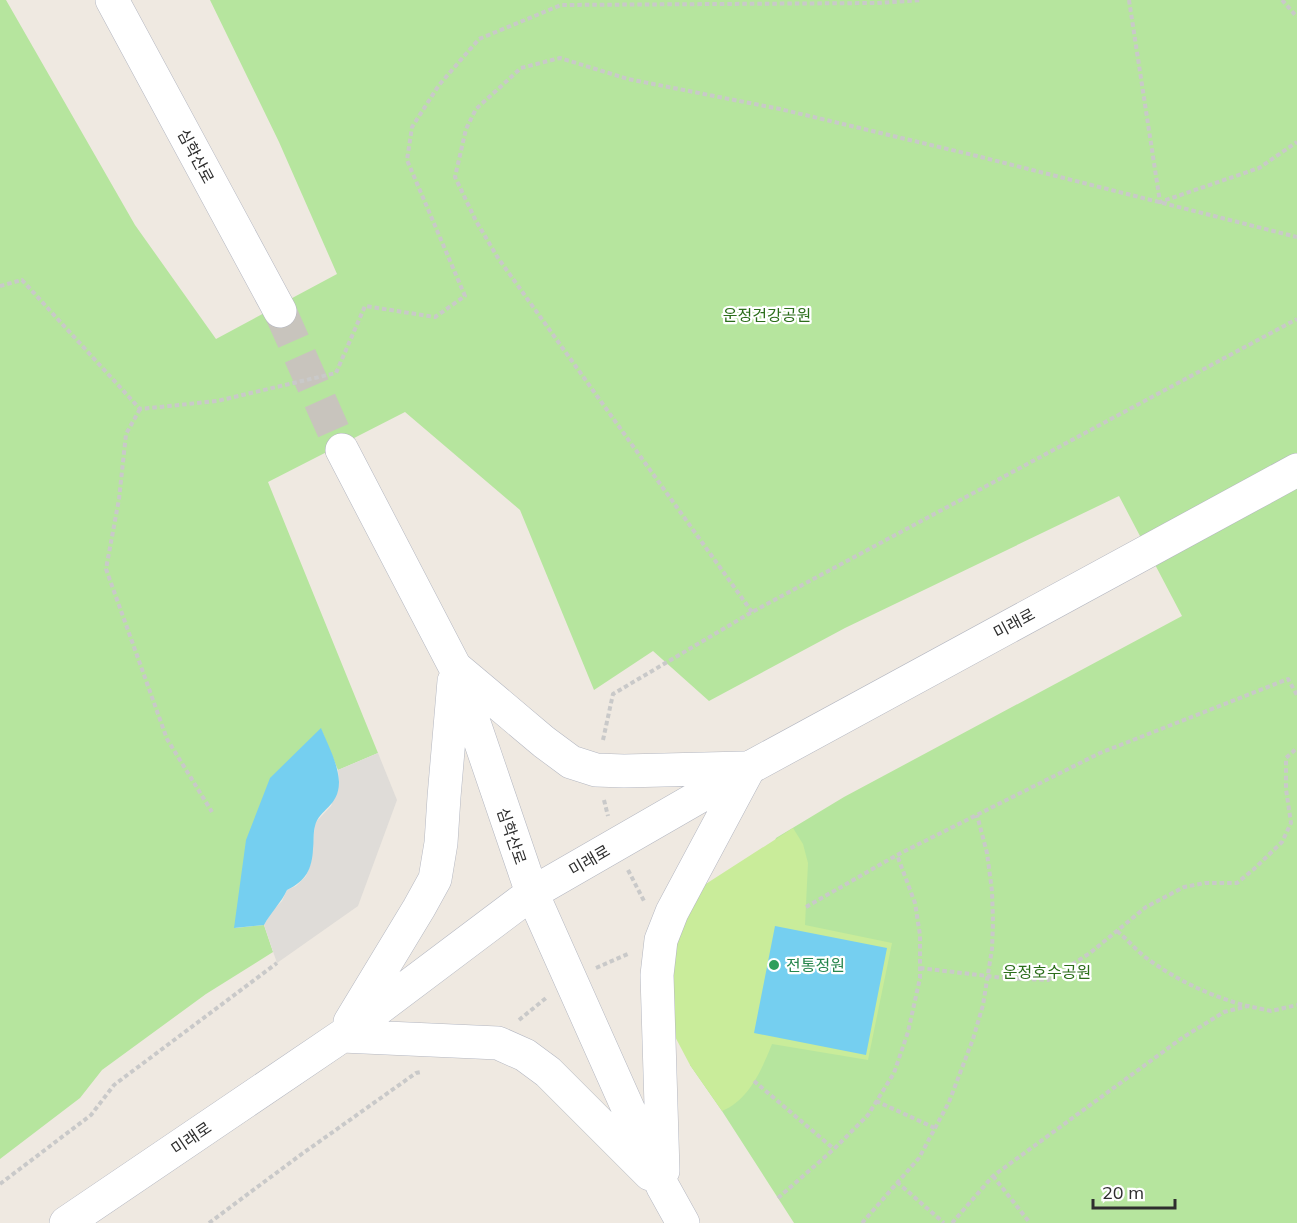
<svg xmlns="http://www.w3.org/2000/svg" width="1297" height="1223" font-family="Mulish,'Noto Sans KR',sans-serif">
  <rect width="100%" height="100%" fill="#efe9e1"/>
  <!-- green -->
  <path fill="#b6e59e" d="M0 0H6L135 225 216 339 337 274 279 142 210 0H1297V1223H794L722 1111 690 1065 776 838 844 797 1182 616 1119 496 845 628 709 701 653 651 594 690 520 510 405 412 268 482 378 753 338 770 321 729 235 928 264 925 273 952 206 994 102 1070 80 1098 0 1159Z"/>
  <!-- pitch -->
  <path fill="#c9ec9a" d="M793 828 803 844 808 863 805 925 892 943 868 1060 772 1044C762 1069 749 1100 722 1111L690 1065 662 1012 664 939 698 889Z"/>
  <!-- plaza -->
  <path fill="#dfdcd8" d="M378 753 397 800 358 906 277 963 264 925 272 911 282 901 287 890 296 886 306 876 311 863 315 823 331 806 339 785 338 770Z"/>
  <!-- water -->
  <path fill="#75cff0" d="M321 728C328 745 338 763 339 782 339 807 319 809 315 826 313 833 314 842 313 849 312 869 306 881 287 890 281 903 271 912 264 925L234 928 246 840 270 778Z
    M775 926 887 948 866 1055 754 1033Z"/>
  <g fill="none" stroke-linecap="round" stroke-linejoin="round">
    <!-- secondary-tunnel -->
    <path stroke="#c8c4bd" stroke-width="33" stroke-dasharray="33 16" stroke-linecap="butt" d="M280 311 342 450"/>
    <defs>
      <path id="secondary" d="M112 0 280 311
        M342 450 455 667 532 893 663 1187 683 1223
        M455 667 544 742 571 762 596 770 624 771 744 768
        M350 1022 419 908 435 879 441 843 444 797 454 681
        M342 1036 498 1043 525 1055 548 1072 650 1174
        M663 1171 657 975 661 940 672 912 749 768
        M66 1223 342 1036 532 893 749 768 1297 470"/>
    </defs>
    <!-- secondary casing -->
    <use href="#secondary" stroke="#b4b7c1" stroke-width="34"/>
    <!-- path -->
    <path stroke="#c9c9c9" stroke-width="4" stroke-dasharray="4.5 3" stroke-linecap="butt" d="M1129 0 1160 202 1259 168 1297 142
      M1282 0 1297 17
      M0 286 22 280 140 409 217 401 336 373 365 306 435 317 465 296 407 160 412 127 439 85 479 39 561 5 877 3 922 0
      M140 409 126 434 119 499 106 569 167 739 212 812
      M752 612 498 258 476 221 455 177 466 129 476 109 521 68 560 58 628 79 780 109 977 156 1297 237
      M603 740 613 694 752 612 1297 319
      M604 800 608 816
      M628 870 644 901
      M806 907 897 855 1100 753 1288 679 1297 695
      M1117 931C1127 939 1135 949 1145 957 1176 980 1210 996 1247 1006
      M596 968 630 953
      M920 968 1004 978 1048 980 1090 953 1146 907 1184 887 1205 883H1237L1254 869 1282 842 1291 823 1286 789V758L1297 748
      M519 1020 546 998
      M754 1081 834 1149
      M876 1101 935 1128
      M993 1176 1030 1223
      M897 1182 944 1223
      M0 1184 91 1115 114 1085 277 963
      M778 1198 834 1149 868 1115 894 1073 908 1032 920 978V935L915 903 897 855
      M209 1223 299 1156 416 1073 421 1072
      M862 1223 919 1158 949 1102 973 1039 983 1005 992 949 993 922 992 891 987 853 977 815
      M952 1223 993 1176 1182 1038 1224 1012 1248 1006 1271 1011 1297 1005"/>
    <!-- secondary -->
    <use href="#secondary" stroke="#fff" stroke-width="33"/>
  </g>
  <!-- markers -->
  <circle fill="#2e9e5b" stroke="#fff" stroke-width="2" cx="774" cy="965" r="6"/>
  <g text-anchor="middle" stroke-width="4.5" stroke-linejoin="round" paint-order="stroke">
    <!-- street labels -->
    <g font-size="16" fill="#2e2e2e" stroke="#fff">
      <text transform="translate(196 156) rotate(62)" y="6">심학산로</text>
      <text transform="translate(1014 623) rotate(-28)" y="6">미래로</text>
      <text transform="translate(512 836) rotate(71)" y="6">심학산로</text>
      <text transform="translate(589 860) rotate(-30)" y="6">미래로</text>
      <text transform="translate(191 1138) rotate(-34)" y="6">미래로</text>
    </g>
    <!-- park labels -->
    <g font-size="16" fill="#2c6e1b" stroke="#fff">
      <text x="767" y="321">운정건강공원</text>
      <text x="1047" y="978">운정호수공원</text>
    </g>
    <!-- leisure labels -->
    <g font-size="16" fill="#27864d" stroke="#fff" text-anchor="start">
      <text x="786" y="971">전통정원</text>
    </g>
  </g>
  <!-- scale -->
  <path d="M1093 1199v9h82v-9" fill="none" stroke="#2e2e2e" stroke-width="3"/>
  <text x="1102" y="1199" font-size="18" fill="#2e2e2e" stroke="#ffffff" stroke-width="4.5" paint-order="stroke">20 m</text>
</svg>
